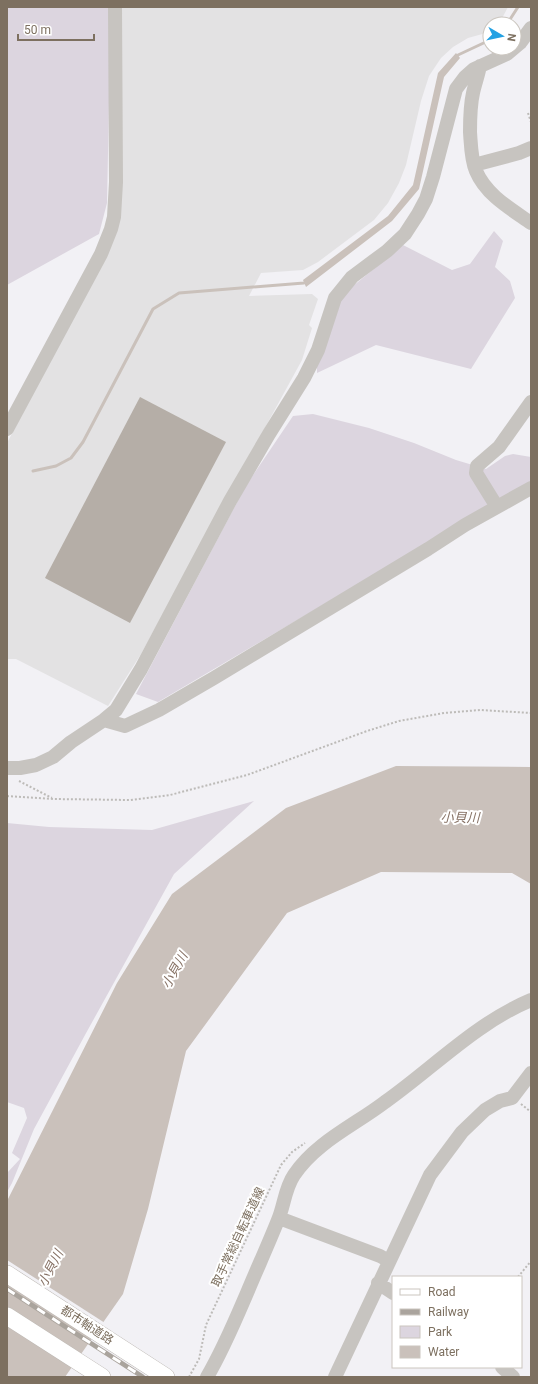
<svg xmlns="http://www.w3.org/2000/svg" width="538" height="1384" font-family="Roboto,'Noto Sans JP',sans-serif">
  <rect width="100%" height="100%" fill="#f2f1f5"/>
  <!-- built -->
  <path fill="#e3e2e3" d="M119 7H508L499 24H490V31L486 33 468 38 453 47 441 58 429 76 421 101 406 165 399 183 388 203 374 220 318 262 303 270 261 273 249 296 312 294 318 299 309 325 312 328 302 360 141 654 108 706 16 659H7V443L108 251Z"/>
  <!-- green -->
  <path fill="#dcd5df" d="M7 7H109L110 52 107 203 99 234 7 285Z
    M494 231 503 241 495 267 510 281 515 298 471 369 376 345 317 373V362L342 295 403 245 452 270 470 264Z
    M313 414 369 428 414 443 456 460 486 469 505 456 513 454 531 457V481L506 497 158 702 136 694 245 487 293 416Z
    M254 801 174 874 85 1035 34 1129 12 1183 7 1192V1173L20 1159 12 1153 27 1118 24 1108 7 1102V823L49 827 152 830Z"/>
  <!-- water -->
  <path fill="#cac1bb" d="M456 53 460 58 444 77 419 189 392 221 306 287 303 280 388 216 413 185 438 73Z
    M396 766 531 767V884L512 873 381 872 287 913 186 1051 148 1209 123 1294 65 1377H7V1201L117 983 172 894 286 808Z"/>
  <!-- pier -->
  <path fill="#f2f1f5" d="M7 1260 105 1323 95 1338 7 1281Z"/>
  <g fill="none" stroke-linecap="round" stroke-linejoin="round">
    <!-- stream -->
    <path stroke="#cac1bb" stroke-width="3" d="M507 24 518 7
      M456 57 458 55 490 40
      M33 471 56 466 71 458 83 442 153 309 179 293 304 283 306 282"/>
  </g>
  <!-- building -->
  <path fill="#b5aea7" d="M140 397 226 442 130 623 45 578Z"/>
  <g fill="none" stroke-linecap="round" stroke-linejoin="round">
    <defs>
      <path id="major" d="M7 1274 166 1377
        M7 1316 102 1377"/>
    </defs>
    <!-- major casing -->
    <use href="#major" stroke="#bab6b1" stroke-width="18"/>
    <!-- path -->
    <path stroke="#bdbbb8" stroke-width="2" stroke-dasharray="2 2" stroke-linecap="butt" d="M528 113 531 122
      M19 781 52 798
      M7 796 53 799 130 800 170 795 247 775 367 731 399 721 444 713 480 710 531 713
      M521 1104 531 1112
      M518 1277 531 1261
      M189 1377 199 1359 206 1325 281 1165 292 1152 305 1143"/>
    <!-- minor -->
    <path stroke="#c7c4c0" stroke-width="14" d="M480 66C478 76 475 84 473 93 470 106 470 119 470 132 471 145 471 160 476 171 486 195 511 209 531 223
      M474 165 519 153 531 148
      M7 429 101 254 111 229 114 217 116 182 115 7
      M497 507 476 473 477 466 499 447 531 402
      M104 720 125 726 159 710 214 678 428 549 465 525 531 488
      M7 768H20L36 765 53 757 71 742 104 720 116 710 141 669 230 501 269 434 304 378 318 350 335 298 352 277 387 251 405 234 418 214 426 199 433 177 456 89 465 77 474 69 507 54 520 43 531 28
      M279 1218 380 1256 389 1261
      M378 1283 393 1293
      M502 1367 513 1377
      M207 1377C223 1350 235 1321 247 1293 257 1269 268 1245 278 1220 284 1206 285 1188 294 1175 316 1142 355 1125 385 1102 433 1068 476 1023 531 1000
      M335 1377 430 1175 462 1132 485 1110 500 1101 512 1098 531 1073"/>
    <!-- major -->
    <use href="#major" stroke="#fff" stroke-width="17"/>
    <defs>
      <path id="rail" d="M7 1289 143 1377"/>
    </defs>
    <!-- rail casing -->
    <use href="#rail" stroke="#aaa49d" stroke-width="4.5"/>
    <!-- rail -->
    <use href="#rail" stroke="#fff" stroke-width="3" stroke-dasharray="9" stroke-linecap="butt"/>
  </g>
  <g text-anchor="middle" stroke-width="4" stroke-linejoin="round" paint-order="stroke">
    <!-- street labels -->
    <g font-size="12" fill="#7d7060" stroke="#fff">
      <text transform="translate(238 1237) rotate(-65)" y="4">取手常総自転車道線</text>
      <text transform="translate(87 1325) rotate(33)" y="4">都市軸道路</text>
    </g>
    <!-- water labels -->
    <g font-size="13" font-style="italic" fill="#867164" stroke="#fff">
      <text transform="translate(460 817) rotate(1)" y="5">小貝川</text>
      <text transform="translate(174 970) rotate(-61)" y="5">小貝川</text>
      <text transform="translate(50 1268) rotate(-63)" y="5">小貝川</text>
    </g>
  </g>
  <!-- border -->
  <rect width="538" height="1384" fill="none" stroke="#7d7060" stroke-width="16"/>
  <!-- legend -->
  <rect x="392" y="1276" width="130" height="92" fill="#ffffff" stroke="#cbc6bf"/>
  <rect x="400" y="1289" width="20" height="6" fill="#ffffff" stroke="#cbc6bf"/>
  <text x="428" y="1296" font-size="12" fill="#7d7060">Road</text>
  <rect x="400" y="1309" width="20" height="6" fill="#aaa49d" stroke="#cbc6bf"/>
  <text x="428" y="1316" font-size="12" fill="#7d7060">Railway</text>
  <rect x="400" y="1326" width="20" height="12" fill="#dcd5df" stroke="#cbc6bf"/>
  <text x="428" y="1336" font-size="12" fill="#7d7060">Park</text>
  <rect x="400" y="1346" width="20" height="12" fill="#cac1bb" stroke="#cbc6bf"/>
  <text x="428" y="1356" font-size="12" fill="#7d7060">Water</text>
  <!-- north arrow -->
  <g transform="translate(502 36) rotate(99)"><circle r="19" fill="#ffffff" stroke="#cbc6bf"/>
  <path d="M0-3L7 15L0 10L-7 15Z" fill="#23a1e3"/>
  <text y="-6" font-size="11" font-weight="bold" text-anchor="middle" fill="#7d7060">N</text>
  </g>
  <!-- scale -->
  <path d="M18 34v6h76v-6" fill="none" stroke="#7d7060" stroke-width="2"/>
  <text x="24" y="34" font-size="12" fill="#7d7060" stroke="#ffffff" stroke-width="3" paint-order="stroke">50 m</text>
</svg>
